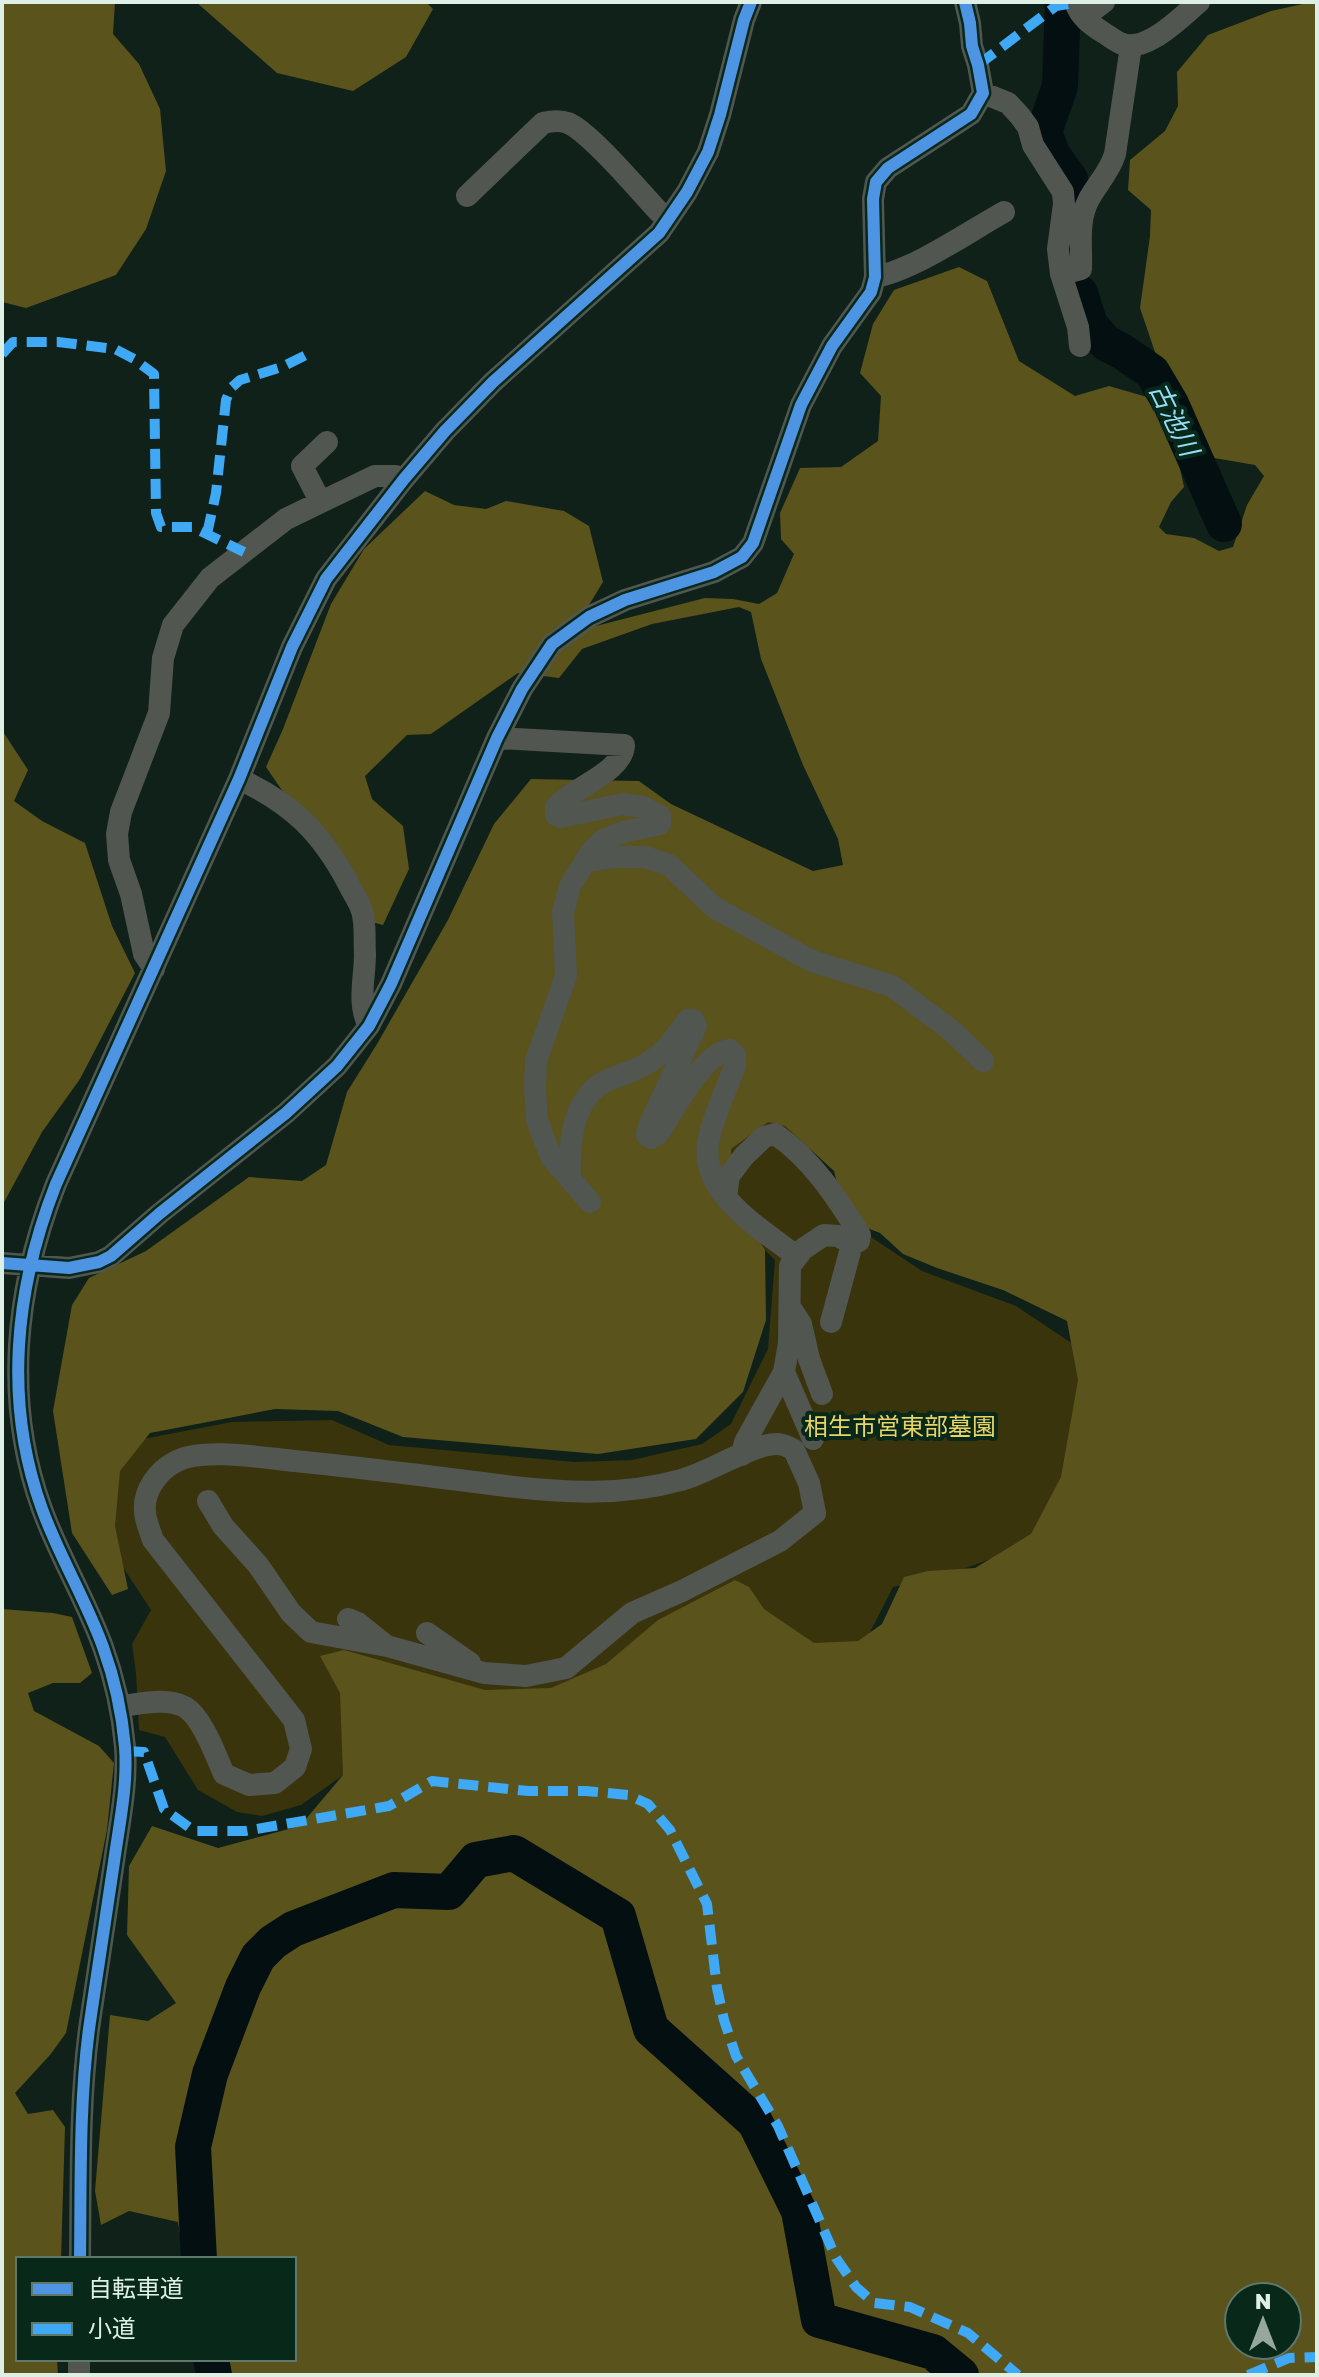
<svg xmlns="http://www.w3.org/2000/svg" width="1319" height="2377" font-family="'Golos Text','Noto Sans JP',sans-serif">
  <rect width="100%" height="100%" fill="#0f2119"/>
  <!-- green -->
  <path fill="#39340c" d="M645 1087 797 1118 825 1177 865 1233 922 1271 1016 1306 1082 1350 1079 1416 1053 1514 1029 1545 941 1577 893 1587 863 1646 580 1689 356 1766 301 1805 262 1816 237 1812 198 1790 165 1737 139 1730 136 1673 132 1644 151 1610 111 1549 117 1458 132 1441 232 1422 332 1420 389 1445 575 1462 632 1460 702 1444 731 1424 768 1349 775 1260 704 1192Z"/>
  <!-- forest -->
  <path fill="#5a531c" fill-rule="evenodd" d="M2 2H115L113 34 139 64 160 109 166 171 146 229 116 275 26 308 2 302Z
    M196 2H426L433 9 406 57 353 91 277 73Z
    M1312 2H1317V2375H199L198 2359H294V2259H184L178 2222 129 2211 101 2225 95 2191 110 2015 148 2021 176 2003 127 1935 129 1866 152 1826 218 1848 300 1826 343 1775 340 1693 320 1656 344 1650 485 1690 551 1688 606 1664 658 1620 735 1580 749 1587 764 1609 814 1643 858 1641 882 1624 904 1577 928 1571 975 1568 1031 1534 1061 1477 1078 1380 1067 1321 1003 1290 937 1268 903 1254 880 1233 846 1220 834 1171 785 1126 768 1122 731 1149 733 1199 765 1250 766 1320 743 1392 696 1439 598 1454 403 1437 338 1411 275 1409 150 1433 120 1471 115 1526 128 1589 112 1595 72 1533 53 1411 72 1305 89 1278 146 1251 249 1177 302 1181 326 1165 347 1092 377 1044 448 920 494 824 531 779 639 781 671 804 813 871 843 865 838 839 803 765 761 659 751 612 739 607 652 624 582 649 559 678 518 673 431 734 407 735 365 776 372 799 403 826 409 869 383 925 368 921 328 837 281 789 266 767 283 729 331 604 364 549 425 491 454 505 486 509 506 501 564 511 589 526 603 582 589 605 596 626 705 598 733 599 759 604 777 593 794 554 781 539 780 513 800 468 841 467 878 441 881 396 860 373 873 324 894 290 959 267 987 281 1019 361 1075 396 1109 386 1147 397 1176 449 1184 487 1171 502 1159 527 1166 534 1194 538 1219 551 1233 547 1247 505 1264 476 1255 465 1214 458 1184 409 1157 358 1140 308 1150 236 1151 210 1128 190 1130 160 1165 131 1178 106 1177 72 1208 35 1271 11ZM1239 2297H1287V2345H1239Z
    M2 730 28 770 14 801 42 821 85 843 112 926 135 973 80 1079 42 1132 2 1206Z
    M2 1609 53 1613 72 1617 92 1673 80 1683H53L28 1693 34 1711 99 1746 114 1763 107 1830 66 2033 50 2055 15 2093 28 2114 53 2110 65 2127 61 2259H18V2359H57L58 2375H2Z"/>
  <g fill="none" stroke-linecap="round" stroke-linejoin="round">
    <!-- river -->
    <path stroke="#040f12" stroke-width="36" d="M1063 2 1060 86 1044 132 1052 154 1070 179 1072 199 1068 243 1072 266
      M1080 293 1090 325 1106 343 1123 352 1152 372 1171 404 1224 524
      M199 2259 193 2147 210 2074 243 1987 258 1957 273 1942 293 1929 394 1890 449 1892 476 1860 514 1853 618 1916 651 2029 755 2122 799 2211 819 2320 933 2352 961 2375
      M211 2359 214 2375"/>
    <!-- minor -->
    <path stroke="#515651" stroke-width="22" d="M1075 2C1080 17 1091 25 1104 33 1109 36 1115 41 1120 43 1145 55 1181 17 1199 2
      M1084 17 1104 2
      M983 93 1008 103 1020 116 1028 127 1033 145 1063 192 1064 204 1058 249 1061 274 1078 327 1080 346
      M467 196 543 123C551 121 560 120 568 123 590 132 641 193 660 213L669 218
      M1061 274 1081 269C1082 245 1077 222 1089 199 1098 183 1110 171 1115 154L1131 46
      M875 277C914 270 968 232 1004 212
      M320 501 302 466 327 442
      M497 738 624 745C623 772 574 787 556 807V815L561 817 623 804 643 807 660 816V824L623 832 603 840 591 852 570 886 563 912 566 976 536 1061 535 1089 537 1120 551 1157 590 1202
      M239 779C291 803 321 832 348 883 352 892 359 901 362 911 366 923 364 941 365 954 365 978 357 1004 369 1026
      M585 861 614 857H645L669 865 715 908 812 961 892 986 952 1031 983 1061
      M154 969 144 954 131 894 119 860 117 834 121 812 159 713 163 658 173 625 210 578 286 519 375 476H396L404 479
      M570 1178C569 1142 572 1095 610 1079 626 1073 641 1069 655 1058 668 1050 678 1032 688 1020H693L696 1026 649 1126 647 1135 651 1138 658 1134C674 1111 701 1054 730 1050L735 1055V1066C727 1088 711 1121 708 1144 701 1196 763 1229 797 1257
      M726 1197 729 1176 744 1156 764 1137 775 1134C812 1159 837 1198 860 1235L859 1241 851 1245
      M2 1263 69 1268 99 1262 111 1256 159 1214 286 1113 337 1066 369 1026 391 984 497 738 522 689 552 644 589 617 625 600 714 572 742 557 753 543 801 405 832 346 871 292 875 277 873 199 876 182 888 168 971 114 983 93 978 65 972 46 970 23 965 2
      M792 1310 801 1324 809 1359 822 1394
      M784 1372 813 1439
      M742 1455 745 1442 784 1372 789 1343 790 1266 803 1249 824 1235 838 1236 849 1242 851 1248 831 1322
      M348 1619 358 1623 383 1643
      M427 1633 470 1663
      M121 1706C139 1704 167 1697 185 1707 202 1717 216 1756 224 1774L249 1785 275 1783 295 1767 301 1749 294 1720 153 1540C150 1531 145 1520 145 1511 143 1491 158 1471 175 1462 202 1447 264 1458 295 1461 366 1468 436 1477 506 1486 565 1493 624 1496 681 1480 709 1473 751 1444 777 1444 783 1444 789 1447 794 1450L809 1483 815 1513 780 1541 682 1591 632 1613 566 1668 526 1676 484 1673 387 1646 311 1632 291 1613 258 1565 223 1526 208 1501
      M80 2259C81 2183 79 2105 89 2029 97 1973 106 1917 114 1862 119 1825 128 1785 125 1747 122 1713 115 1680 103 1647 86 1600 59 1556 42 1509 3 1402 15 1288 56 1184L239 779 292 647 326 579 404 479 445 431 493 382 659 233 687 192 708 152 720 115 744 20 751 2
      M79 2375V2359"/>
    <!-- quiet -->
    <path stroke="#3fa9f5" stroke-width="10" stroke-dasharray="20 10" stroke-linecap="butt" d="M978 65 1056 6 1075 3
      M2 354 13 342H58L115 349 134 359 154 374 156 513 161 527H192L244 552
      M207 534 216 493 226 400 231 388 240 380 282 367 308 354
      M125 1751 144 1752 164 1809 194 1831H245L389 1806 432 1781 528 1791H586L628 1795 648 1804 670 1830 707 1904 717 1988 724 2020 736 2056 778 2126 836 2258 856 2287 874 2303 910 2307 968 2333 1018 2375
      M1248 2375 1289 2358 1317 2357"/>
    <defs>
      <path id="cycleway" d="M2 1263 69 1268 99 1262 111 1256 159 1214 286 1113 337 1066 369 1026 391 984 497 738 522 689 552 644 589 617 625 600 714 572 742 557 753 543 801 405 832 346 871 292 875 277 873 199 876 182 888 168 971 114 983 93 978 65 972 46 970 23 965 2
        M80 2259C81 2183 79 2105 89 2029 97 1973 106 1917 114 1862 119 1825 128 1785 125 1747 122 1713 115 1680 103 1647 86 1600 59 1556 42 1509 3 1402 15 1288 56 1184L239 779 292 647 326 579 404 479 445 431 493 382 659 233 687 192 708 152 720 115 744 20 751 2"/>
    </defs>
    <!-- cycleway casing -->
    <use href="#cycleway" stroke="#08281a" stroke-width="17"/>
    <!-- cycleway -->
    <use href="#cycleway" stroke="#4d94e3" stroke-width="12"/>
  </g>
  <g text-anchor="middle" stroke-width="8" stroke-linejoin="round" paint-order="stroke">
    <!-- park labels -->
    <g font-size="24" fill="#e8d364" stroke="#08281a">
      <text x="900" y="1435">相生市営東部墓園</text>
    </g>
    <!-- water labels -->
    <g font-size="26" font-style="italic" fill="#95ddf6" stroke="#08281a">
      <text transform="translate(1174 419) rotate(64)" y="9">古池川</text>
    </g>
  </g>
  <!-- border -->
  <rect width="1319" height="2377" fill="none" stroke="#def0e6" stroke-width="8"/>
  <!-- legend -->
  <rect x="16" y="2257" width="280" height="104" fill="#08281a" stroke="#5e786c" stroke-width="2"/>
  <rect x="32" y="2283" width="40" height="12" fill="#4d94e3" stroke="#5e786c" stroke-width="2"/>
  <text x="88" y="2297" font-size="24" fill="#def0e6">自転車道</text>
  <rect x="32" y="2323" width="40" height="12" fill="#3fa9f5" stroke="#5e786c" stroke-width="2"/>
  <text x="88" y="2337" font-size="24" fill="#def0e6">小道</text>
  <!-- north arrow -->
  <g transform="translate(1263 2321)"><circle r="38" fill="#08281a" stroke="#5e786c" stroke-width="2"/>
  <path d="M0-6L14 30L0 20L-14 30Z" fill="#96a89e"/>
  <text y="-12" font-size="22" font-weight="bold" text-anchor="middle" fill="#def0e6">N</text>
  </g>
</svg>
